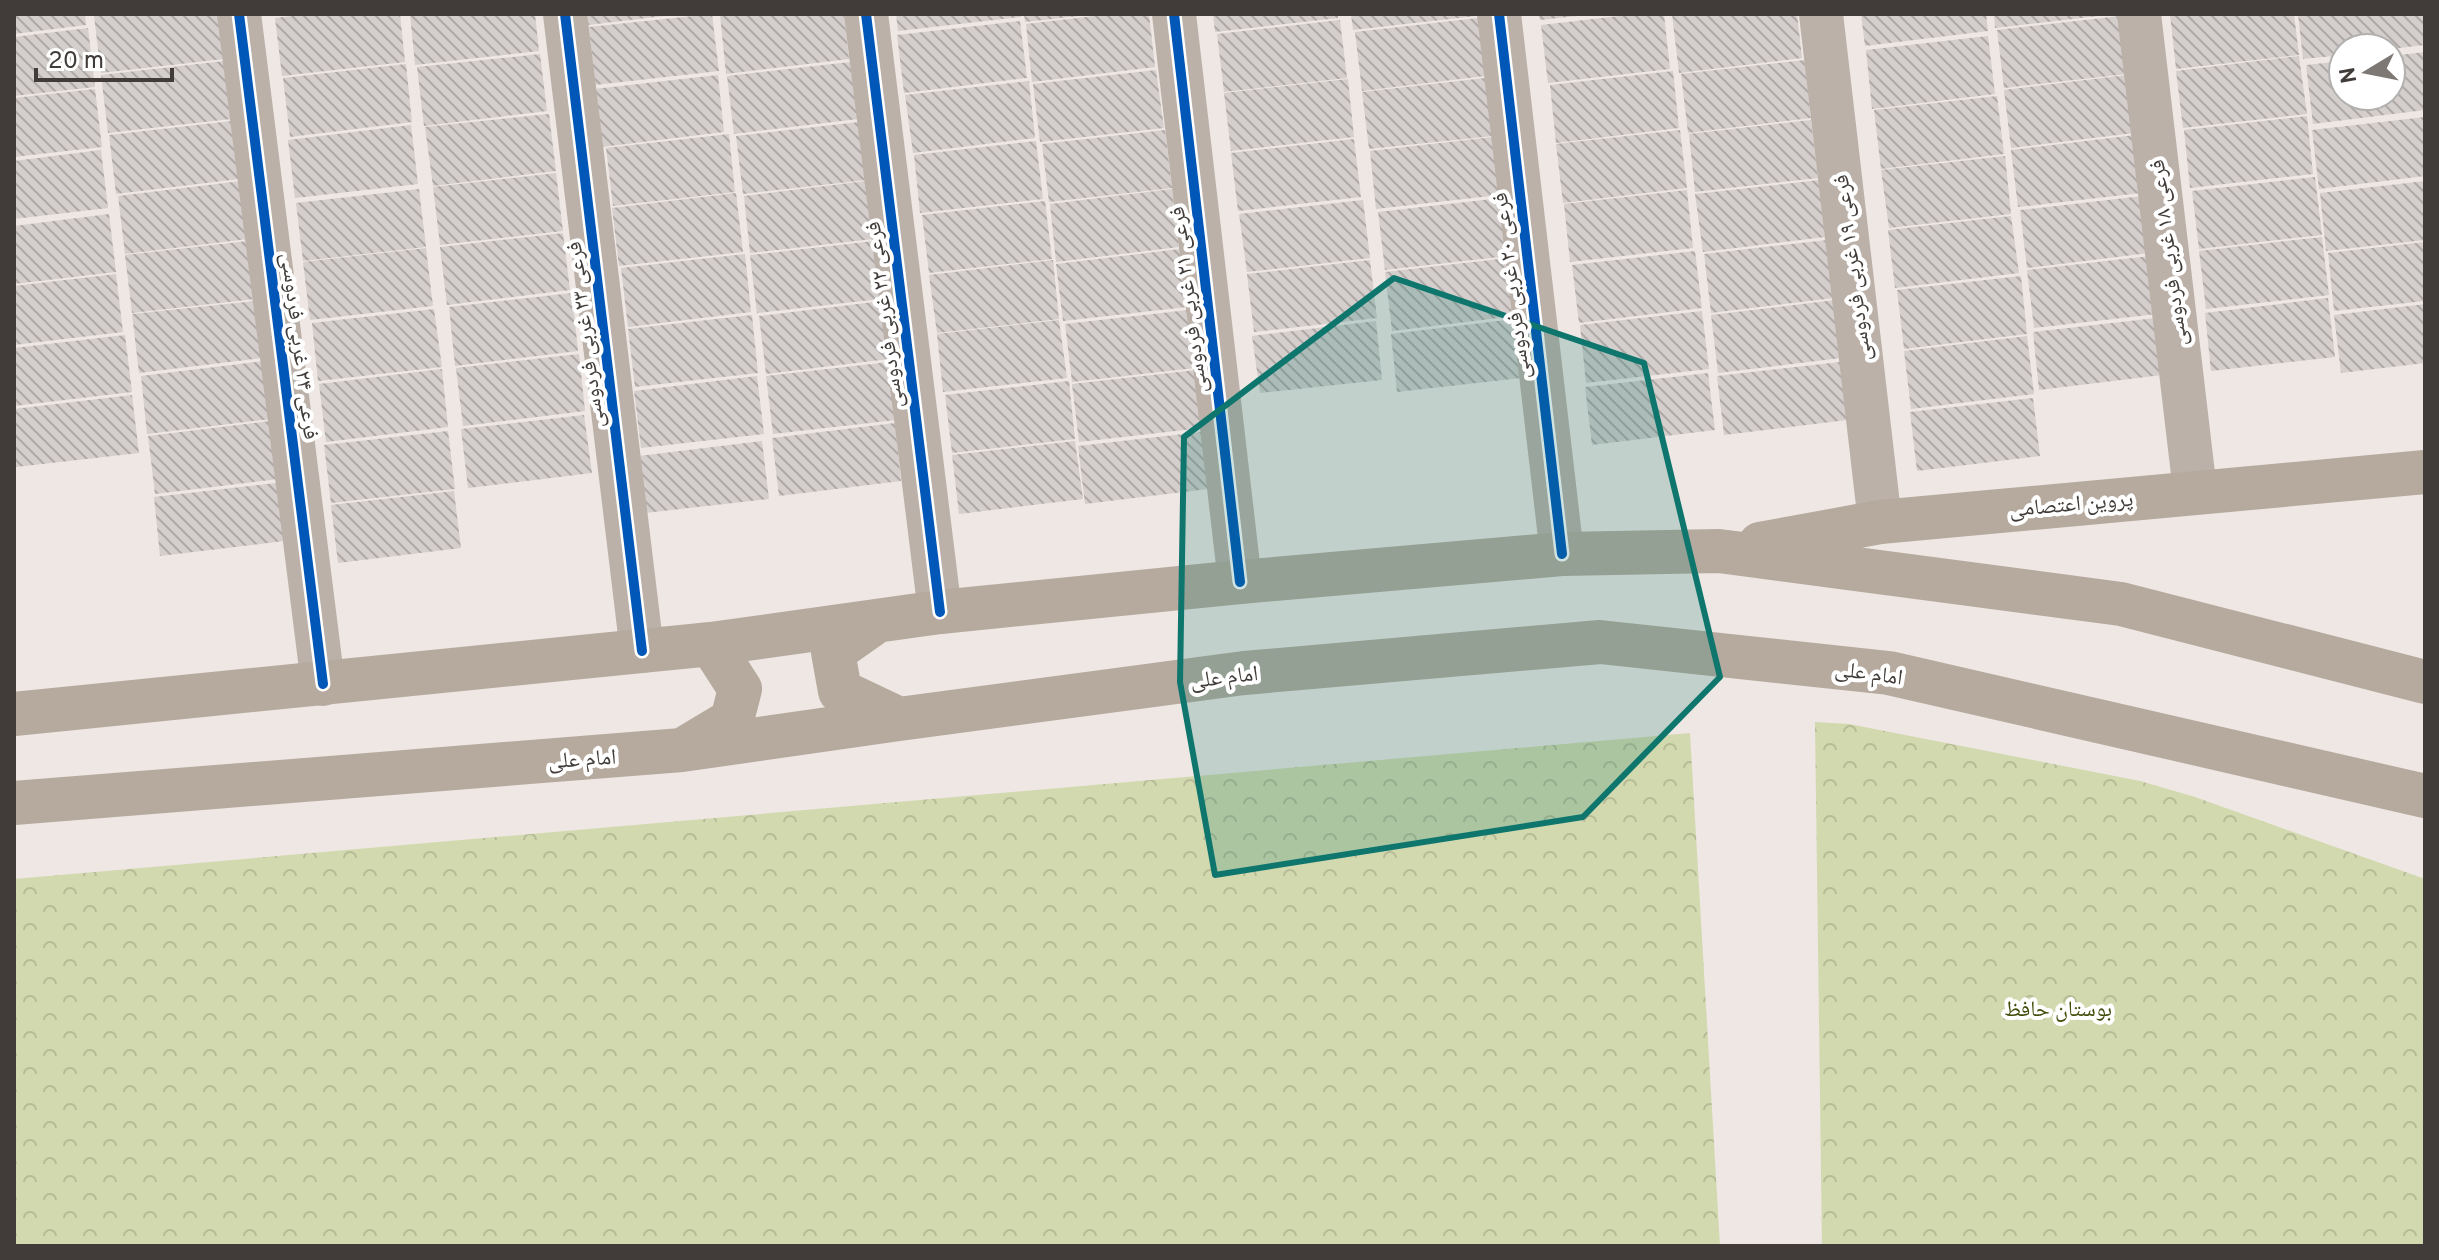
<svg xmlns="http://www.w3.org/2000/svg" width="2439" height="1260" font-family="Overpass,'Noto Naskh Arabic',sans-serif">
  <defs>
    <pattern id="forest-crowns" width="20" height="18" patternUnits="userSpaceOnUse" patternTransform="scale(2)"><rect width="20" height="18" fill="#d2d9ae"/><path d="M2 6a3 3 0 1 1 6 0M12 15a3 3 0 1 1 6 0" fill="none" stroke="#b6bb96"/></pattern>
    <pattern id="building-back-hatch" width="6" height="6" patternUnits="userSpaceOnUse" patternTransform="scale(2)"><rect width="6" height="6" fill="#d4cfcc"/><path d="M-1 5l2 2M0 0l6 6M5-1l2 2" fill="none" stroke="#aea9a7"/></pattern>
  </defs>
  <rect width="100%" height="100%" fill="#eee7e3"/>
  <!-- forest -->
  <path fill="url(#forest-crowns)" d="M1815 722 1849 724 2140 781 2195 797 2425 879V1246H1822Z
    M1690 733 1720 1246H14V879Z"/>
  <!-- building -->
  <path fill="url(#building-back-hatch)" d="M14 14H85L86 25 14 34Z
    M108 14H218L224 59 101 73 94 16Z
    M311 14H400L405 62 282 76 275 18Z
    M410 14H535L539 51 415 65Z
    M587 14H664V16L588 25Z
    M712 14 719 71 595 85 589 27Z
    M732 14H844L849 59 726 74 720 15Z
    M896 14H1021V17L898 31Z
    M1024 14H1079V16L1025 22Z
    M1111 14H1149L1155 67 1032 82 1026 24Z
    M1213 14H1338V18L1215 32Z
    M1351 14H1476V16L1353 30Z
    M1539 14H1577V16L1540 20Z
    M1637 14H1664L1670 69 1548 83 1541 25Z
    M1672 14H1797L1802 58 1679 73Z
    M1861 14H1986L1988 31 1865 46Z
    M1994 14H2098V16L1995 28Z
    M2170 14H2294L2299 55 2176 69Z
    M2298 14H2423L2425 45 2391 49 2343 48V55L2303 59Z
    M2120 16 2127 74 2004 88 1997 30Z
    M1478 18 1485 76 1362 91 1355 32Z
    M1340 20 1347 78 1224 92 1217 34Z
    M1020 21 1027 78 904 93 897 35Z
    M88 28 95 87 14 96V37Z
    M1988 36 1995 94 1872 109 1866 50Z
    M2425 52V110L2313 124 2306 65 2343 61V96H2391V56Z
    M540 54 547 111 424 126 417 67Z
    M2299 56 2307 114 2183 128 2176 71Z
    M1805 60 1811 118 1688 133 1681 74Z
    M224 61 231 119 108 133 101 75Z
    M850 62 858 119 734 134 727 76Z
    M406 64 412 122 290 137 283 78Z
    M1156 70 1164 128 1040 142 1033 84Z
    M1673 71 1679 128 1556 143 1550 85Z
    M718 75 724 132 602 147 594 89Z
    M2127 75 2134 133 2011 148 2004 90Z
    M1485 78 1493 136 1369 149 1362 92Z
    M1348 79 1354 137 1231 151 1224 93Z
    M1029 81 1035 138 913 153 905 95Z
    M95 89 102 147 14 157V98Z
    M1997 96 2004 154 1881 169 1874 110Z
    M549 114 556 171 433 186 425 127Z
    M2307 116 2313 174 2190 188 2184 130Z
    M2425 117V176L2319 189 2312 130Z
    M1811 120 1818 178 1695 192 1689 134Z
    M232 121 239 179 116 194 109 135Z
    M859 122 866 180 743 194 736 136Z
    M411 125 418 184 295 198 288 140Z
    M1165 130 1172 188 1049 202 1042 144Z
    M1680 130 1687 188 1563 203 1556 144Z
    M729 134 735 192 613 206 606 148Z
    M2135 135 2141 193 2018 207 2011 150Z
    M1493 137 1499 195 1376 209 1370 151Z
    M1354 139 1361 197 1238 211 1231 153Z
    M1036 141 1043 199 920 213 914 155Z
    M101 150 108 208 14 219V161Z
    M2005 156 2011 214 1889 228 1881 170Z
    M556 173 563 231 440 245 433 187Z
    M2315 177 2322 235 2199 249 2192 191Z
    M1819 180 1825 237 1703 252 1695 194Z
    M241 181 248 239 125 254 118 196Z
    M866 181 873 239 750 253 744 196Z
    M2425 181V240L2326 251 2320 193Z
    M419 189 426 247 303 261 296 203Z
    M1172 189 1179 247 1056 262 1050 204Z
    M1687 190 1693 248 1570 262 1564 204Z
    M736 193 743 252 619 266 612 208Z
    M2143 196 2149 253 2027 268 2020 210Z
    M1501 198 1508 256 1385 270 1378 212Z
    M1363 200 1370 258 1247 272 1239 214Z
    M1045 201 1052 259 929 273 922 215Z
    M109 214 116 272 14 284V226Z
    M2011 216 2019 273 1895 288 1888 230Z
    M563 233 570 290 447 305 440 247Z
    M2322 237 2329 295 2206 309 2199 251Z
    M1827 240 1834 298 1711 313 1704 254Z
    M248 241 255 299 132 313 125 255Z
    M874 241 880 299 757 313 750 255Z
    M2425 242V301L2334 311 2328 253Z
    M426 248 433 306 310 320 303 262Z
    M1180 249 1187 307 1063 321 1056 264Z
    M1695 251 1702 308 1579 323 1572 265Z
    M745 254 751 312 628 327 621 268Z
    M2150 256 2157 314 2034 328 2027 270Z
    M1508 258 1515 316 1392 331 1385 272Z
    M1053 260 1059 319 937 333 929 275Z
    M1370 260 1377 318 1254 332 1247 274Z
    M116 274 123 332 14 345V286Z
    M2021 276 2027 334 1904 349 1897 290Z
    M572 293 578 351 455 366 449 307Z
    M2328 298 2335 357 2211 371 2205 313Z
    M1835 300 1841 358 1718 373 1711 315Z
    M255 301 262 358 139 373 132 314Z
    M882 301 889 359 766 374 759 316Z
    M2425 304V363L2341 373 2334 315Z
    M434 309 442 367 318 381 312 323Z
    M1188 310 1195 368 1072 382 1065 324Z
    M1702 311 1709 369 1586 383 1580 325Z
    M752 315 758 373 635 387 628 329Z
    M2156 318 2162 375 2039 390 2033 332Z
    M1514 319 1521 378 1397 392 1391 334Z
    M1059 320 1067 378 943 392 937 334Z
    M1376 321 1382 380 1260 393 1252 336Z
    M125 335 132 392 14 406V348Z
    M2027 336 2034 394 1911 409 1904 351Z
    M579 354 585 411 463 426 456 368Z
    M264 361 271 419 147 434 141 376Z
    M889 362 896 420 773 434 766 376Z
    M1840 362 1847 420 1724 435 1717 376Z
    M442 369 448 427 326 442 319 384Z
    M1196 370 1202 428 1079 442 1072 384Z
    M1708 373 1715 430 1592 445 1585 387Z
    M757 376 764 434 641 448 634 391Z
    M1069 381 1075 439 952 453 945 395Z
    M132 395 139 453 16 467 14 409Z
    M2033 398 2040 456 1917 471 1910 412Z
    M584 415 592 473 468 488 461 429Z
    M271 421 278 479 155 494 148 436Z
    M895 423 901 481 779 496 772 438Z
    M448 431 455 489 331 503 324 445Z
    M1201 432 1208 489 1085 504 1078 446Z
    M762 441 769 499 645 513 639 456Z
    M1075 441 1083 499 959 514 952 455Z
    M276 483 284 541 160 556 154 497Z
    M454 491 461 548 338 563 331 505Z"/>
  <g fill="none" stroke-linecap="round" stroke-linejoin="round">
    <!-- minor -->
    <path stroke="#bcb1a9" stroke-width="44" d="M239 14 323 684
      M565 14 642 651
      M866 14 940 612
      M1174 14 1240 582
      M1499 14 1562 554
      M1821 14 1880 522
      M2139 14 2195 491"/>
    <!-- major -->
    <path stroke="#b6aa9e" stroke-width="44" d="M1760 544 1880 522 2425 472
      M877 621 833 652 840 691 899 719
      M14 714 711 644 940 612 1240 582 1562 554 1719 551 2121 604 2425 682
      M687 747 732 720 740 689 711 644
      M14 803 682 750 899 719 1244 673 1600 642 1889 673 2425 796"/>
    <defs>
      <path id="cycleway" d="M239 14 323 684
        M565 14 642 651
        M866 14 940 612
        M1174 14 1240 582
        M1499 14 1562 554"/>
    </defs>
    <!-- cycleway casing -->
    <use href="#cycleway" stroke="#fff" stroke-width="15"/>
    <!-- cycleway -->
    <use href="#cycleway" stroke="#0057b8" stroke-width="10"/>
  </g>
  <!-- marked area -->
  <path fill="#0f766e" fill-opacity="0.2" stroke="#0f766e" stroke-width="6" stroke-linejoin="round" d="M1394 278 1644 363 1720 677 1583 817 1215 875 1180 682 1184 437Z"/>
  <g text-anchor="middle" stroke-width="8" stroke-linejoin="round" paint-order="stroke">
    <!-- street labels -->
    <g font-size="22" fill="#413c39" stroke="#fff">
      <text transform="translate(2167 253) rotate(-97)" y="8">فرعی ۱۸ غربی فردوسی</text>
      <text transform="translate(1851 268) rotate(-97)" y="8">فرعی ۱۹ غربی فردوسی</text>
      <text transform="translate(1510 286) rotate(-97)" y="8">فرعی ۲۰ غربی فردوسی</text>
      <text transform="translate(1187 300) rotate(-97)" y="8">فرعی ۲۱ غربی فردوسی</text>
      <text transform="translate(883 315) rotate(-97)" y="8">فرعی ۲۲ غربی فردوسی</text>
      <text transform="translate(584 335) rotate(-97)" y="8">فرعی ۲۳ غربی فردوسی</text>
      <text transform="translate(301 346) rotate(83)" y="8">فرعی ۲۴ غربی فردوسی</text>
      <text transform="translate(2071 503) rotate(-5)" y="8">پروین اعتصامی</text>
      <text transform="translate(1869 672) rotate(8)" y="8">امام علی</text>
      <text transform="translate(1224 676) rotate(-7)" y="8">امام علی</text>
      <text transform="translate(582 758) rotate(-4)" y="8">امام علی</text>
    </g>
    <!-- park labels -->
    <g font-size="22" fill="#424d0a" stroke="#fff">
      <text x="2058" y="1016">بوستان حافظ</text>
    </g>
  </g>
  <!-- border -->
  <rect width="2439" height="1260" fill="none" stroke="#413c39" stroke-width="32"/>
  <!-- north arrow -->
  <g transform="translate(2367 72) rotate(260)"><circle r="38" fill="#ffffff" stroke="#b3b1b0" stroke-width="2"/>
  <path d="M0-6L14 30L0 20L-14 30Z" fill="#7e7874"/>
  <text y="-12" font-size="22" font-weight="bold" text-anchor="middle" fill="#413c39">N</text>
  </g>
  <!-- scale -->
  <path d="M36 68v12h136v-12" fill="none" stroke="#413c39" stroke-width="4"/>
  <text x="48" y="68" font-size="24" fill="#413c39" stroke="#ffffff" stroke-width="6" paint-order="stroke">20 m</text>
</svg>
